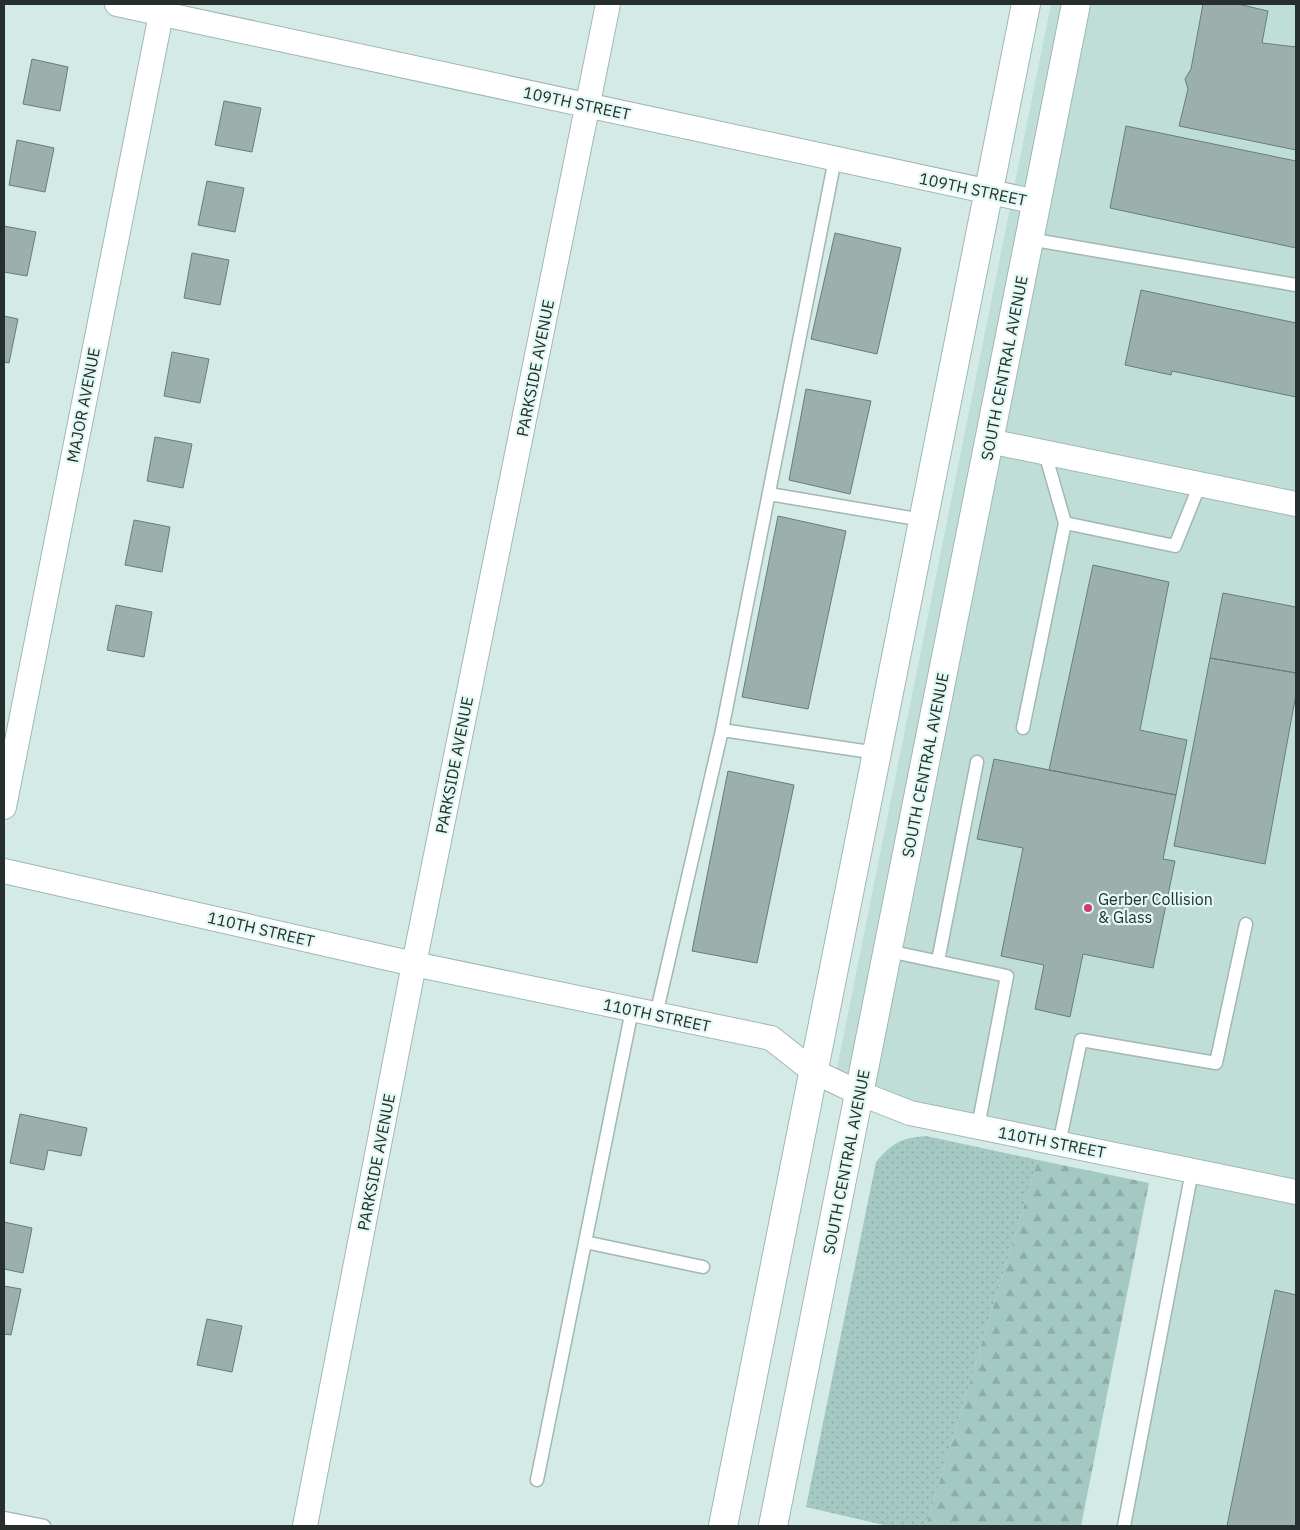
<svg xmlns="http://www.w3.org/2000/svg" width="1300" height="1530" font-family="'IBM Plex Sans',sans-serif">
  <defs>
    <pattern id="grass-dots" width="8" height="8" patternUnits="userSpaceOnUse" patternTransform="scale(1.25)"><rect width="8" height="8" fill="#a4c8c2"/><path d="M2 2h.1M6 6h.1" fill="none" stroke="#8daca7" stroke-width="1.8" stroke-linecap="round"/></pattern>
    <pattern id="forest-firs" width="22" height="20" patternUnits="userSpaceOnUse" patternTransform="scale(1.25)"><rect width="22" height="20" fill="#a4c8c2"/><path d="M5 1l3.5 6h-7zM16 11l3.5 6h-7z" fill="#8daca7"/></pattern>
  </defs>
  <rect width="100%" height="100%" fill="#d4eae6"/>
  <!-- built -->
  <path fill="#c0ded8" d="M1051 4H1296V1526H1124L1192 1171 978 1127 835 1078Z"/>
  <!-- grass -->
  <path fill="url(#grass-dots)" d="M926 1136 1038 1160 926 1526H888L806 1507 876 1162C892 1143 901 1138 926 1136Z"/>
  <!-- forest -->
  <path fill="url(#forest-firs)" d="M1038 1160 1149 1183 1081 1526H926Z"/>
  <!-- building -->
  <path fill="#9bb0ac" stroke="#687d79" d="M1203 4H1238L1268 11 1262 43 1296 47V150L1179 126 1188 89 1185 79 1191 69Z
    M32 59 68 67 60 111 23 104Z
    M224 101 261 108 252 152 215 145Z
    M1126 126 1296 161V248L1110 208Z
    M17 140 54 148 45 192 9 185Z
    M207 181 244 188 235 232 198 225Z
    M4 226 36 232 27 276 4 272Z
    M835 233 901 248 877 354 811 339Z
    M192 253 229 260 220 305 184 298Z
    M1141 290 1296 323V397L1172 371 1171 375 1125 365Z
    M4 316 18 319 9 363 4 362Z
    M172 352 209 359 200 403 164 396Z
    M806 389 871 401 850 494 789 480Z
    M155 437 192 444 183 488 147 481Z
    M778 516 846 531 808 709 742 697Z
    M134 520 170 527 162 572 125 565Z
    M1093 565 1169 582 1140 730 1187 740 1176 795 1049 770Z
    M1223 593 1296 607V673L1210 658Z
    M116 605 152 612 144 657 107 650Z
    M1210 658 1296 673V694L1265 864 1174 846Z
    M994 759 1176 795 1163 859 1175 861 1153 968 1083 954 1070 1017 1035 1009 1044 965 1001 956 1023 848 977 839Z
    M728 771 794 785 757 963 692 951Z
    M20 1114 87 1128 81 1156 48 1150 44 1170 10 1163Z
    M4 1222 32 1228 23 1273 4 1269Z
    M4 1286 21 1289 11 1335 4 1334Z
    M1275 1290 1296 1295V1526H1227Z
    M207 1319 242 1326 232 1372 197 1365Z"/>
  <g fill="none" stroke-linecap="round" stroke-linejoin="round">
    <defs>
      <path id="lane" d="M835 159 722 730 877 753
        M1029 239 1296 285
        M1045 453 1065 523 1175 546 1200 484
        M769 494 923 520
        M1023 728 1065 523
        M888 951 1007 976 978 1127
        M938 961 977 762
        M656 1015 722 730
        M1059 1144 1081 1040 1216 1063 1246 924
        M585 1242 703 1267
        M537 1480 632 1010
        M4 1518 44 1526
        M1124 1526 1192 1171"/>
      <path id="street" d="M117 4 1037 202
        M989 441 1296 504
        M4 807 163 4
        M4 871 414 964 771 1038 813 1071 859 1093 910 1113 1296 1192
        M305 1526 414 964 608 4"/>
      <path id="secondary" d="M723 1526 1026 4
        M773 1526 1076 4"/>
    </defs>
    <!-- lane casing -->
    <use href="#lane" stroke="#a1b7b3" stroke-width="15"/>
    <!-- street casing -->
    <use href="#street" stroke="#a1b7b3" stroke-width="26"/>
    <!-- secondary casing -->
    <use href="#secondary" stroke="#a1b7b3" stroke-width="30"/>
    <!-- lane -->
    <use href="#lane" stroke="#fff" stroke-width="12"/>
    <!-- street -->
    <use href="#street" stroke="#fff" stroke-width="24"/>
    <!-- secondary -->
    <use href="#secondary" stroke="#fff" stroke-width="28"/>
  </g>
  <!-- markers -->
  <circle fill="#cc3e67" stroke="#e1f8f3" stroke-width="2" cx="1088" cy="908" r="5"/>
  <g text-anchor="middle" stroke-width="4.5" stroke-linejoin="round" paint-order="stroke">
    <!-- street labels -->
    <g font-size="16" fill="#272f2e" stroke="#e1f8f3">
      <text transform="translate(577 103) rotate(12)" y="6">109TH STREET</text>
      <text transform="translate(973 189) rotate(12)" y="6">109TH STREET</text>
      <text transform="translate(535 368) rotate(-79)" y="6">PARKSIDE AVENUE</text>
      <text transform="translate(1004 368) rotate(-79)" y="6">SOUTH CENTRAL AVENUE</text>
      <text transform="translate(83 405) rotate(-79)" y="6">MAJOR AVENUE</text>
      <text transform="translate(454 765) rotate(-79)" y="6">PARKSIDE AVENUE</text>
      <text transform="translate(925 765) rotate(-79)" y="6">SOUTH CENTRAL AVENUE</text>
      <text transform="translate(261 929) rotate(13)" y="6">110TH STREET</text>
      <text transform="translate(657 1015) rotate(12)" y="6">110TH STREET</text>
      <text transform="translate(1052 1142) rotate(11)" y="6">110TH STREET</text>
      <text transform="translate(376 1162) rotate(-79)" y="6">PARKSIDE AVENUE</text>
      <text transform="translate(846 1162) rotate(-79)" y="6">SOUTH CENTRAL AVENUE</text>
    </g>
    <!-- poi labels -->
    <g font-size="16" fill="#272f2e" stroke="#e1f8f3" text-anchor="start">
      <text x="1098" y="905">Gerber Collision<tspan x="1098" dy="18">&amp; Glass</tspan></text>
    </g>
  </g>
  <!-- border -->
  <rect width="1300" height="1530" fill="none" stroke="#272f2e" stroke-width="10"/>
</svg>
